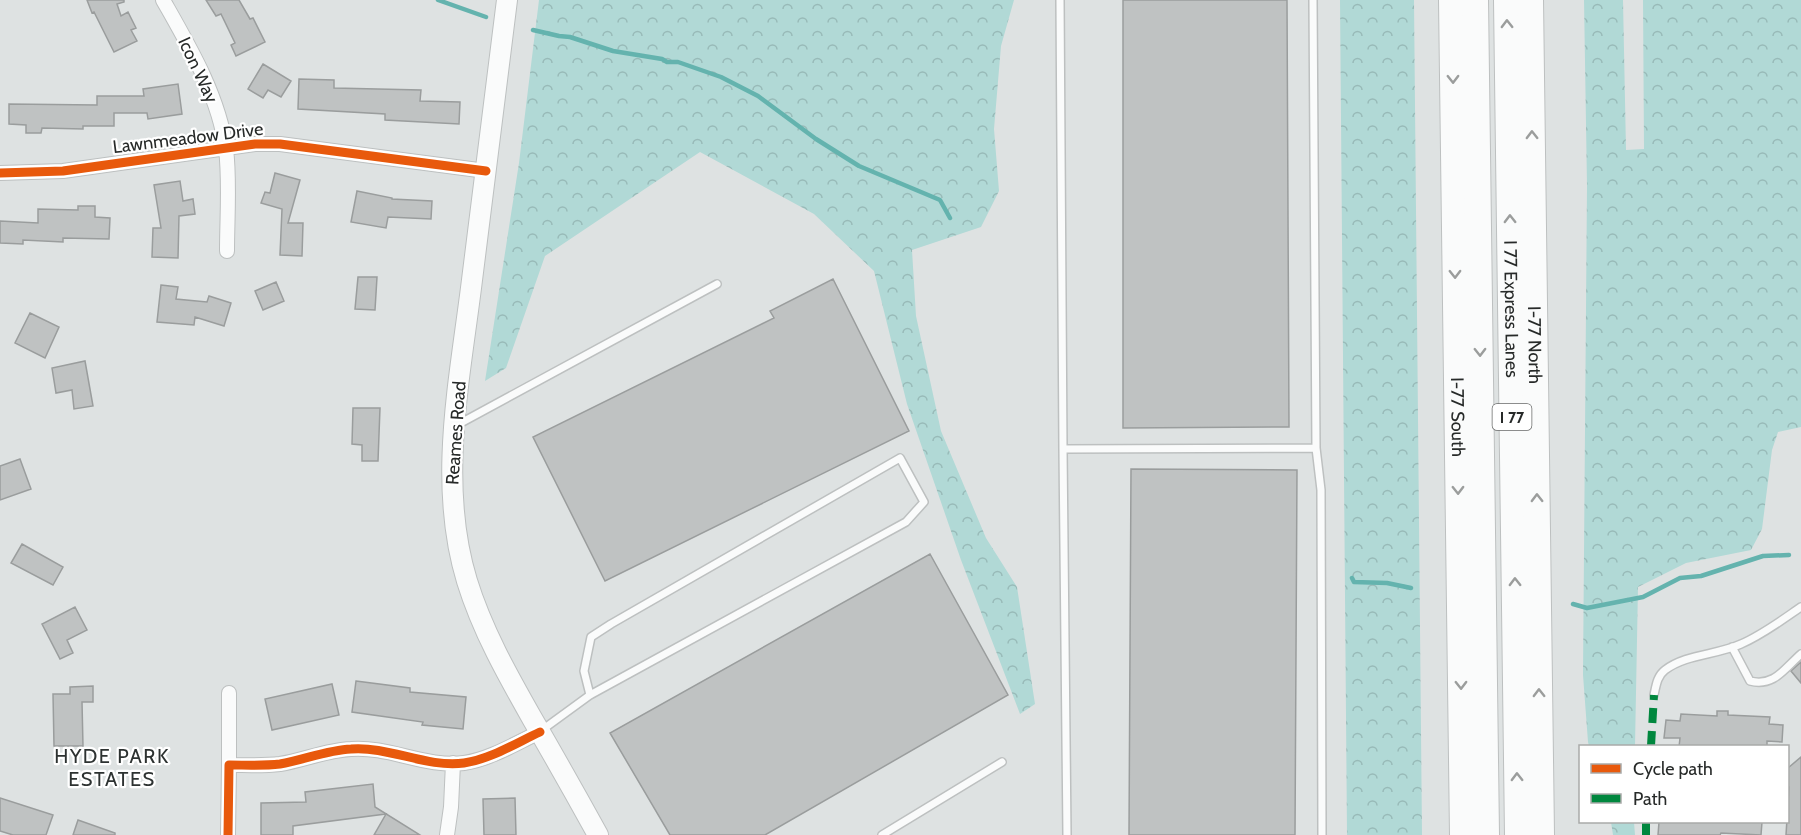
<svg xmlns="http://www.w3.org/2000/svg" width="1801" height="835" font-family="Cabin,sans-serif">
  <defs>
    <pattern id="forest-crowns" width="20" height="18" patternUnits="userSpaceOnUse" patternTransform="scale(1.5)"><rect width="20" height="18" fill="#b1d9d6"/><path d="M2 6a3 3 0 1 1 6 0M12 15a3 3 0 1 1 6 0" fill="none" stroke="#98bab8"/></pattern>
  </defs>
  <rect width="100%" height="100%" fill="#dee2e2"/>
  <!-- forest -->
  <path fill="url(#forest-crowns)" d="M539 0H1014L1001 46 994 129 999 191 981 227 912 250 916 316 941 431 986 538 1017 587 1035 704 1020 714 961 560 907 404 874 271 814 214 700 152 545 256 506 368 485 381 519 163Z
    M1340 0H1414L1422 835H1347Z
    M1584 0H1623L1626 150 1644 149 1643 0H1801V427L1778 432 1772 450 1762 529 1751 550 1686 563 1638 587 1635 746H1589L1588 742 1583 675 1587 186Z
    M1611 822H1634L1635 835H1613Z"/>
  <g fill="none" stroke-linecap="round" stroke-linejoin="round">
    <!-- stream -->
    <path stroke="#64b3ae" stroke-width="4.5" d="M438 0 486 17
      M533 30 559 36 570 37 613 51 662 59 667 62H678L721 77 758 96 816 139 859 166 940 200 950 218
      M1352 578 1354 582 1387 583 1411 588
      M1573 604 1587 608 1643 597 1680 578 1701 576 1763 556 1789 555"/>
  </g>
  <!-- building -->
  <path fill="#bfc2c2" stroke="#9a9d9d" stroke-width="1.5" d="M87 0H124V2L117 4 121 16 128 12 136 28 131 30 137 41 114 52 94 12 92 13Z
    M206 0H239L250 19 253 18 265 42 236 56 231 45 235 43 221 14 216 16Z
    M1123 0H1287L1289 427 1123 428Z
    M263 64 291 81 281 97 268 90 263 98 248 89Z
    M299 79 334 80V88L421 90 420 101 460 102 459 124 385 120V114L298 109Z
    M178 84 182 114 148 119 147 113H114V126H83V129L42 128 41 133H26V125L9 124V104L97 105V96H144L143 89Z
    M275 173 300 180 288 223H303L302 256 280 255 282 209 261 203 265 192 270 193Z
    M180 181 183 201 193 199 195 214 179 216 178 258 152 257 153 228H161L154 185Z
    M357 191 392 198V199L432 201 431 219 388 217 386 228 351 222Z
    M78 206H95V217L110 218 109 239 63 238V242L23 240V244L0 243V221L38 223V209L78 210Z
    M358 277H377L375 310 355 309Z
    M833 279 909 431 605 581 533 437 774 318 770 311Z
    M276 282 284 301 263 310 255 291Z
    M161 285 178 287 176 299 207 302 209 296 231 303 224 326 195 317 194 325 157 322Z
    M30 313 59 327 45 358 15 343Z
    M85 361 93 406 74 409 72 390 56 393 52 368Z
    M353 408H380L378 461H362V445L352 444Z
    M20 459 31 489 0 500V466Z
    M1131 469 1297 470 1295 835H1129Z
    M22 544 63 567 53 585 11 563Z
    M930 554 1008 695 765 835H670L610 733Z
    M75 607 87 630 67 640 73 653 60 659 42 624Z
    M1801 662V683L1791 671Z
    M356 681 410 688V692L466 697 463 729 422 725 423 722 352 712Z
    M332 684 339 715 272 730 265 699Z
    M93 686V702H82L83 746H54L53 694H70V687Z
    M1717 711H1728V715L1770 717 1769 724 1783 725 1782 742 1767 741V747H1679L1680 738H1664L1666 720 1680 721 1681 714 1717 716Z
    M1801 757V835H1786L1789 787H1788V768Z
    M373 784 375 807 420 835H374L386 814 293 826V835H261V803L306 802 305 792Z
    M0 798 53 815 46 835H13L0 831Z
    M515 798 516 835H484L483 799Z
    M78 820 115 833V835H73Z
    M1659 822H1762L1761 835 1721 833 1720 835H1658Z"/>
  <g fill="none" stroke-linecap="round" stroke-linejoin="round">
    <defs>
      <path id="lane" d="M1060 0 1063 449 1316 448
        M1313 0 1316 448 1321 490 1322 835
        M457 425 717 284
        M1063 449 1067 835
        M1732 647 1750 681C1774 687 1784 669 1801 654
        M1654 695C1656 686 1657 676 1665 670 1686 654 1717 655 1741 644 1762 635 1782 620 1801 607
        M542 730 590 695 906 522 924 502 900 458 611 624 591 637 584 671 590 695
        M882 835 1002 762"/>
      <path id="street" d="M163 0C189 46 219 96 226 149 230 181 227 218 227 251
        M0 173 63 171 255 144H280L486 171
        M229 765V693
        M228 835 229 765C246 765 263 766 280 764 304 760 327 750 351 749 389 746 426 768 464 763 491 759 516 743 540 732
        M447 835 451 807 453 763"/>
      <path id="secondary" d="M507 0C496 93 484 186 472 280 460 379 437 483 467 581 482 630 508 676 533 720 555 758 577 797 598 835"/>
      <g id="highway">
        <path id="s1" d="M1452 0 1463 835"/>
        <path d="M1475 0 1486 835"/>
        <path id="s2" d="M1507 0 1518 835"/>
        <path id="s3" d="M1530 0 1541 835"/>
      </g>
    </defs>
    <!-- lane casing -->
    <use href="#lane" stroke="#bdc0c0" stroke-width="10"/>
    <!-- street casing -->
    <use href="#street" stroke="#bdc0c0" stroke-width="16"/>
    <!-- secondary casing -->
    <use href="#secondary" stroke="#bdc0c0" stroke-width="22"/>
    <!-- highway casing -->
    <use href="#highway" stroke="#bdc0c0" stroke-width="28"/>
    <!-- lane -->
    <use href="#lane" stroke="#fafbfb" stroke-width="7"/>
    <!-- street -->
    <use href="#street" stroke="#fafbfb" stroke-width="14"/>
    <!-- secondary -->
    <use href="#secondary" stroke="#fafbfb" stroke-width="20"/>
    <!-- highway -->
    <use href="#highway" stroke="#fafbfb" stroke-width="26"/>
    <!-- quiet -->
    <path stroke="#00873e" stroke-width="8" stroke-dasharray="15 8" stroke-linecap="butt" d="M1651 746 1654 695
      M1646 835V822"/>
    <defs>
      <path id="cycleway" d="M0 173 63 171 255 144H280L486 171
        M228 835 229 765C246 765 263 766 280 764 304 760 327 750 351 749 389 746 426 768 464 763 491 759 516 743 540 732"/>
    </defs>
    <!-- cycleway casing -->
    <use href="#cycleway" stroke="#fff" stroke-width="13"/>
    <!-- cycleway -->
    <use href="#cycleway" stroke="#e8590c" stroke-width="9"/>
  </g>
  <!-- one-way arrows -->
  <defs><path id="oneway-chevron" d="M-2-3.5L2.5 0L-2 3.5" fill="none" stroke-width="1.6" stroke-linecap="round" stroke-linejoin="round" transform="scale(1.5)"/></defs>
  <g stroke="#9b9d9c">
    <use href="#oneway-chevron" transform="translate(1507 24) rotate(-91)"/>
    <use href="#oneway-chevron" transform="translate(1453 79) rotate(89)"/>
    <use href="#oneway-chevron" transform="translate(1532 135) rotate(-91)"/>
    <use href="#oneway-chevron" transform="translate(1510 219) rotate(-91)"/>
    <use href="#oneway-chevron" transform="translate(1455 274) rotate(89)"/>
    <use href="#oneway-chevron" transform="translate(1480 352) rotate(89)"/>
    <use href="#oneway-chevron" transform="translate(1458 490) rotate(89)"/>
    <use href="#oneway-chevron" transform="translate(1537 498) rotate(-91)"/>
    <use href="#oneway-chevron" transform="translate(1515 582) rotate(-91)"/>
    <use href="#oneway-chevron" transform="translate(1461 685) rotate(89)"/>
    <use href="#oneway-chevron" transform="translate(1539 693) rotate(-91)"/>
    <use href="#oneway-chevron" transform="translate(1517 777) rotate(-91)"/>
  </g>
  <g text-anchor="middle" stroke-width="4.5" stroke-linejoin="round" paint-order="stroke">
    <!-- shield labels -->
    <rect fill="#fff" stroke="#686a69" stroke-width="1.5" x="1492.5" y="404" width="39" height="26" rx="4.5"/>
    <g font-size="16" font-weight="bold" fill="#272a29">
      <text x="1512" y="423">I 77</text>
    </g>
    <!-- street labels -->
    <g font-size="18" fill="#272a29" stroke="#fff">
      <text transform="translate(198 70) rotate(65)" y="6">Icon Way</text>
      <text transform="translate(188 138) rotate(-7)" y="6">Lawnmeadow Drive</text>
      <text dy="6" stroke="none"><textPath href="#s2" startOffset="309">I 77 Express Lanes</textPath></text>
      <text dy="6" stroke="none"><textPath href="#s3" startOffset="345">I-77 North</textPath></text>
      <text dy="6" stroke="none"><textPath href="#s1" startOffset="417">I-77 South</textPath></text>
      <text transform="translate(456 433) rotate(-86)" y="6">Reames Road</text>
    </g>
    <!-- neighbourhood labels -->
    <g font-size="20" letter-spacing="1.5" fill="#2d3231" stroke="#fff">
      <text x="112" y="763">HYDE PARK<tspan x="112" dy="23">ESTATES</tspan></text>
    </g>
  </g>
  <!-- legend -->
  <rect x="1579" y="745" width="210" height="78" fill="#ffffff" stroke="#a9aaa9" stroke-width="1.5"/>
  <rect x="1591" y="764" width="30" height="9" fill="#e8590c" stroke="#a9aaa9" stroke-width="1.5"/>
  <text x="1633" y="775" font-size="18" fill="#272a29">Cycle path</text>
  <rect x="1591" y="794" width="30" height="9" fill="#00873e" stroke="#a9aaa9" stroke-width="1.5"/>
  <text x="1633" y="805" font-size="18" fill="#272a29">Path</text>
</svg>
